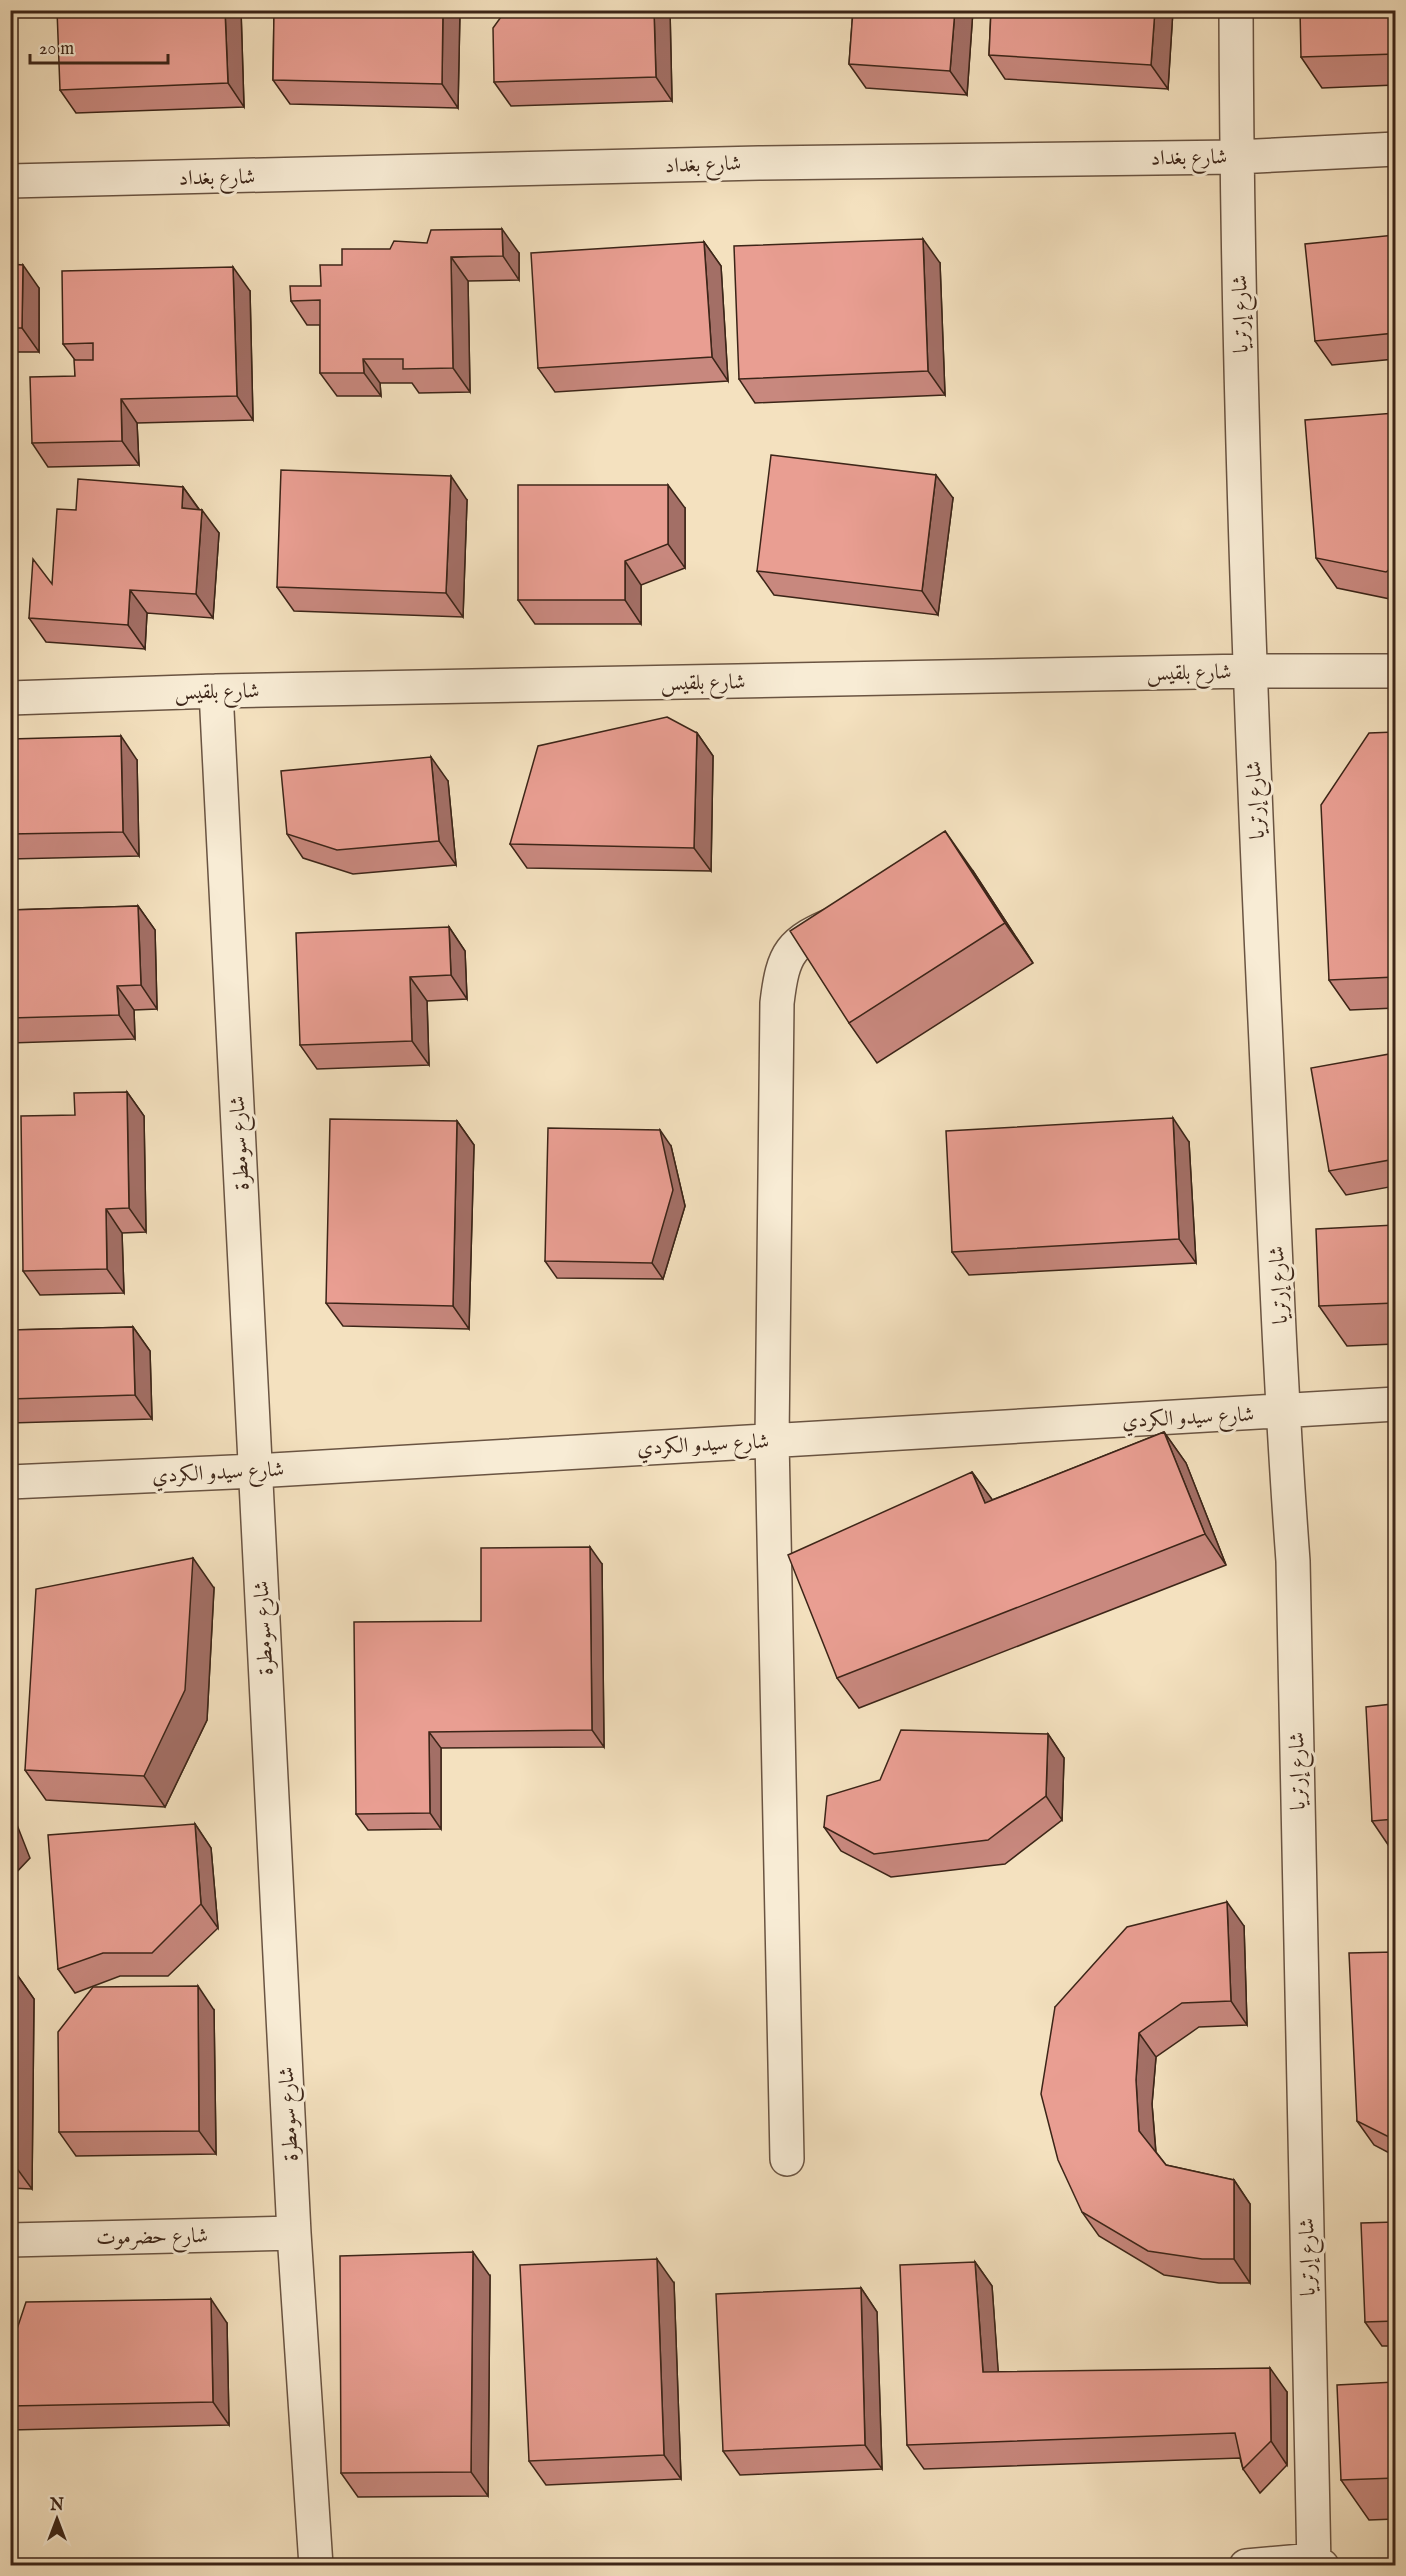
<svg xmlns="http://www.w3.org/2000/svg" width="1406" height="2576" font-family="'IM FELL English',Amiri,serif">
  <rect width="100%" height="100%" fill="#f4e1bf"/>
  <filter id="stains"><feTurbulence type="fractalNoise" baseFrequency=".00333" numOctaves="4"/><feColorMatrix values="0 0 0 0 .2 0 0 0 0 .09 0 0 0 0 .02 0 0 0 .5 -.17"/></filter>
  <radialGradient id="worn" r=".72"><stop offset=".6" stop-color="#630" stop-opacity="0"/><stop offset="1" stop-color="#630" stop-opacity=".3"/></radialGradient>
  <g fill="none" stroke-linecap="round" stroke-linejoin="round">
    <defs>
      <path id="minor" d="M1236 10C1237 341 1249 671 1264 1000 1273 1187 1279 1374 1293 1561L1314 2566
        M10 181 759 163 1236 157 1396 149
        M216 691 294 2233 316 2566
        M10 698 216 691 1249 671H1396
        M10 1482 255 1471 1396 1404
        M787 2159 772 1440 777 1003C783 952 790 942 838 922
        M10 2240 294 2233
        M1246 2566 1313 2560 1322 2566"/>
    </defs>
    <!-- minor casing -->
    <use href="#minor" stroke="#6a5442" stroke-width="36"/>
    <!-- minor -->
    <use href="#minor" stroke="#f8ecd5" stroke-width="33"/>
  </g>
  <!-- wall -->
  <path fill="#c8887e" stroke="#3c2518" stroke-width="1.5" d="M241 10 244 107 76 113 60 90Z
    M274 10H460L458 108 290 104 273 80Z
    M670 10 672 101 511 106 494 82Z
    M853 10H973L967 95 866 88 849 64Z
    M991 10H1173L1168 89 1005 79 989 55Z
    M1395 10V85L1322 88 1301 57Z
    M1395 235V359L1332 365 1315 341Z
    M704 242 721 266 728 381 555 392 538 368Z
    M519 253V280L468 281 470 392 419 393 412 383H380L381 396H337L320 373V325H307L291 301 321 286 342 265Z
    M940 263 945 395 755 403 739 379Z
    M10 264 39 288V352H10Z
    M250 291 253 420 137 423 139 465 48 467 32 443 75 376V360L63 344Z
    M1395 413V600L1337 588 1316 558Z
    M183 487 199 509 219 533 213 618 147 613 145 649 46 642 29 618 52 584 76 510Z
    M953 498 938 615 774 595 757 571Z
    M467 500 463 617 294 611 277 587Z
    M685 508V568L641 585V624H535L518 600Z
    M1395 732V1008L1350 1010 1329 980Z
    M697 733 713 756 711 871 527 868 510 844Z
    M10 739 137 760 139 856 10 859Z
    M448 781 456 865 353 874 303 858 287 834Z
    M973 871 1033 963 877 1063 849 1023Z
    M138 906 155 930 157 1009 134 1010 135 1039 10 1043V910Z
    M449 927 465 951 467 999 427 1001 429 1065 317 1069 300 1045Z
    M1395 1053V1186L1346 1195 1329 1171Z
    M127 1092 144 1116 146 1232 122 1233 124 1293 40 1295 23 1271 75 1115Z
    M457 1121 474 1145 469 1329 343 1326 326 1303Z
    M1189 1142 1196 1263 969 1275 952 1252Z
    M671 1146 685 1206 663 1279 557 1278 545 1261Z
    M1395 1225V1344L1347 1346 1319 1306Z
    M133 1327 150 1351 152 1419 10 1423V1330Z
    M1164 1432 1186 1463 1226 1565 859 1708 837 1678 972 1472 992 1500Z
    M602 1564 604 1747 441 1748V1829L368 1830 356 1814 481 1621Z
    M214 1588 207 1720 165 1807 46 1800 25 1770Z
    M1395 1661V1855L1372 1821 1392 1704Z
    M1048 1734 1064 1758 1062 1820 1005 1864 891 1877 841 1851 824 1827Z
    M195 1824 211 1848 218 1928 168 1976H120L75 1993 58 1969Z
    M1244 1926 1247 2025 1199 2027 1156 2057 1152 2104 1156 2152 1166 2165 1234 2180 1250 2204V2283H1219L1164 2275 1099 2236 1082 2212 1055 2007Z
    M1395 1952V2156L1374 2145 1357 2121Z
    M10 1969H13L34 1999 32 2189 10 2188Z
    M214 2010 216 2154 76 2156 59 2132Z
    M1395 2222V2346H1382L1365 2322Z
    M975 2262 992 2286 998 2372 1287 2392V2465L1260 2493 1243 2469 1240 2458 924 2469 907 2445Z
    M490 2276 488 2496 358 2497 341 2473Z
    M674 2283 681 2479 546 2485 529 2461Z
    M861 2288 877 2312 882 2469 740 2475 723 2451Z
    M227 2323 229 2425 10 2430V2350Z
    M1395 2382V2519L1369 2520 1341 2480Z"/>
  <!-- shaded-wall -->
  <path fill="#a36f66" stroke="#3c2518" stroke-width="1.5" d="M225 10H241L244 107 228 83Z
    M443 10H460L458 108 442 84Z
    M654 10H670L672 101 656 77Z
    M955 10H973L967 95 950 71Z
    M1155 10H1173L1168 89 1151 65Z
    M502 229 519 253V280L503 256Z
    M923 239 940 263 945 395 928 371Z
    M704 242 721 266 728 381 712 357Z
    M451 257 468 281 470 392 453 368Z
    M23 265 39 288V352L22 328Z
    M233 267 250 291 253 420 237 396Z
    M363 359 380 383 381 396 364 373Z
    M121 399 137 423 139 465 122 441Z
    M936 475 953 498 938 615 922 591Z
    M451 476 467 500 463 617 446 593Z
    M668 485 685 508V568L668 544Z
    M183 487 200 511 182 508Z
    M202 510 219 533 213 618 196 594Z
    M625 561 641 585V624L625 600Z
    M130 590 147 613 145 649 128 625Z
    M697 733 713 756 711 871 694 848Z
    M121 736 137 760 139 856 123 832Z
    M431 757 448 781 456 865 439 841Z
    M945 831 973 871 1033 963 1005 923Z
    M138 906 155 930 157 1009 141 985Z
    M449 927 465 951 467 999 451 975Z
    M410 977 427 1001 429 1065 412 1041Z
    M117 986 134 1010 135 1039 119 1015Z
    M127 1092 144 1116 146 1232 129 1208Z
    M1173 1118 1189 1142 1196 1263 1179 1239Z
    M457 1121 474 1145 469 1329 453 1306Z
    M660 1130 671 1146 685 1206 663 1279 652 1263Z
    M106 1209 122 1233 124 1293 107 1269Z
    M133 1327 150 1351 152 1419 135 1395Z
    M1164 1432 1186 1463 1226 1565 1205 1534Z
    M972 1472 994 1502 985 1503Z
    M590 1547 602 1564 604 1747 592 1730Z
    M193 1558 214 1588 207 1720 165 1807 144 1776Z
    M429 1732 441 1748V1829L430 1813Z
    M1048 1734 1064 1758 1062 1820 1046 1796Z
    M10 1807 30 1858 10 1879Z
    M195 1824 211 1848 218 1928 201 1904Z
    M1227 1902 1244 1926 1247 2025 1231 2001Z
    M13 1969 34 1999 32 2189 10 2159Z
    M198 1986 214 2010 216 2154 199 2131Z
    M1139 2033 1156 2057 1152 2104 1156 2155 1139 2131 1136 2080Z
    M1234 2180 1250 2204V2283L1234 2259Z
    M473 2252 490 2276 488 2496 471 2472Z
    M657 2259 674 2283 681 2479 664 2455Z
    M975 2262 992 2286 1000 2396 983 2372Z
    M861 2288 877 2312 882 2469 865 2445Z
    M211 2299 227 2323 229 2425 213 2402Z
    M1270 2368 1287 2392V2465L1271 2441Z"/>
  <!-- building -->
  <path fill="#e99e92" stroke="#3c2518" stroke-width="1.5" d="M57 10H225L228 83 60 90Z
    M274 10H443L442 84 273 80Z
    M506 10H654L656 77 494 82 493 28Z
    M853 10H955L950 71 849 64Z
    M991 10H1155L1151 65 989 55Z
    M1300 10H1395V54L1301 57Z
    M502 229 503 256 451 257 453 368 403 369V359H363L364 373H320V300L291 301 290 286H321L320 265H342V249H390L394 241 427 243 431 230Z
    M1395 235V333L1315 341 1305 244Z
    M923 239 928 371 739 379 734 246Z
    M704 242 712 357 538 368 531 253Z
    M10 264 23 265 22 328H10Z
    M233 267 237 396 121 399 122 441 32 443 30 377 75 376 74 360H93V343L63 344 62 271Z
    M1395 413V565L1386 572 1316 558 1305 420Z
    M771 455 936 475 922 591 757 571Z
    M281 470 451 476 446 593 277 587Z
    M78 479 183 487 182 508 202 510 196 594 130 590 128 625 29 618 33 559 52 584 57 509 76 510Z
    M518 485H668V544L625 561V600H518Z
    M667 717 697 733 694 848 510 844 538 746Z
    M1395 732V977L1329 980 1321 805 1369 733Z
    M121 736 123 832 10 834V739Z
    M431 757 439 841 337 850 287 834 281 771Z
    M945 831 1005 923 849 1023 790 931Z
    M138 906 141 985 117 986 119 1015 10 1018V910Z
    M449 927 451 975 410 977 412 1041 300 1045 296 933Z
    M1395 1053V1159L1329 1171 1311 1068Z
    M127 1092 129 1208 106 1209 107 1269 23 1271 21 1116 75 1115 74 1093Z
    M1173 1118 1179 1239 952 1252 946 1131Z
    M330 1119 457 1121 453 1306 326 1303Z
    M548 1128 660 1130 673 1190 652 1263 545 1261Z
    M1395 1225V1303L1319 1306 1316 1229Z
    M133 1327 135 1395 10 1399V1330Z
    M1164 1432 1205 1534 837 1678 788 1555 972 1472 985 1503Z
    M590 1547 592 1730 429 1732 430 1813 356 1814 354 1622 481 1621V1548Z
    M193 1558 185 1690 144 1776 25 1770 36 1589Z
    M1390 1661H1395V1819L1372 1821 1366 1707 1392 1704Z
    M901 1730 1048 1734 1046 1796 988 1840 874 1854 824 1827 827 1796 880 1780Z
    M195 1824 201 1904 152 1953H103L58 1969 48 1835Z
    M1227 1902 1231 2001 1182 2003 1139 2033 1136 2080 1139 2131 1166 2165 1234 2180V2259H1202L1148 2251 1082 2212 1058 2160 1041 2094 1055 2007 1127 1927Z
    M1395 1952V2140L1357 2121 1349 1953Z
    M10 1969H13L10 2146Z
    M198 1986 199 2131 59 2132 58 2032 93 1987Z
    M1395 2222V2321L1365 2322 1361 2223Z
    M473 2252 471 2472 341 2473 340 2256Z
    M657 2259 664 2455 529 2461 520 2265Z
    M975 2262 983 2372 1270 2368 1271 2441 1243 2469 1235 2433 907 2445 900 2265Z
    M861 2288 865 2445 723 2451 716 2294Z
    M211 2299 213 2402 10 2406V2350L26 2302Z
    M1395 2382V2478L1341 2480 1337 2385Z"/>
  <g text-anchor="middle" stroke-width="6" stroke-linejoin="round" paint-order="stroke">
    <!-- street labels -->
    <g font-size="21" fill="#3c2518" stroke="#f8ecd5">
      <text transform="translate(1189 157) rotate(-1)" y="7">شارع بغداد</text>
      <text transform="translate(703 164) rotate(-2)" y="7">شارع بغداد</text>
      <text transform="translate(217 177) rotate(-1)" y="7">شارع بغداد</text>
      <text transform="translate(1240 314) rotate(-91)" y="7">شارع إرتريا</text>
      <text transform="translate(1189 672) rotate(-1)" y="7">شارع بلقيس</text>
      <text transform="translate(703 682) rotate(-1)" y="7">شارع بلقيس</text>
      <text transform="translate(217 691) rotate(-1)" y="7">شارع بلقيس</text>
      <text transform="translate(1255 800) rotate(-93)" y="7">شارع إرتريا</text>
      <text transform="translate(239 1143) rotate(-93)" y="7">شارع سومطرة</text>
      <text transform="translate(1278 1285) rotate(-93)" y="7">شارع إرتريا</text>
      <text transform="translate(1188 1417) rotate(-3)" y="7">شارع سيدو الكردي</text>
      <text transform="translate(703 1444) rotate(-3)" y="7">شارع سيدو الكردي</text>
      <text transform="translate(218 1472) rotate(-3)" y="7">شارع سيدو الكردي</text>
      <text transform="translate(263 1628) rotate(-93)" y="7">شارع سومطرة</text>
      <text transform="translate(1297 1771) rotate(-91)" y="7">شارع إرتريا</text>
      <text transform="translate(288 2114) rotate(-93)" y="7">شارع سومطرة</text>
      <text transform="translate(152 2236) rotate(-1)" y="7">شارع حضرموت</text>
      <text transform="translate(1307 2257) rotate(-91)" y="7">شارع إرتريا</text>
    </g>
  </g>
  <!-- margin -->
  <rect width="1406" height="2576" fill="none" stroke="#f4e1bf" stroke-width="36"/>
  <rect x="12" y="12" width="1382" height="2552" fill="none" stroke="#3c2518" stroke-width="3"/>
  <rect x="18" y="18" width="1370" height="2540" fill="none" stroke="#3c2518" stroke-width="1.5"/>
  <!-- north arrow -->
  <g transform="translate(57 2519)" stroke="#f8ecd5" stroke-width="4.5" paint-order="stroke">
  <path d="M0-4.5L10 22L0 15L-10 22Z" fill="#3c2518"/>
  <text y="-9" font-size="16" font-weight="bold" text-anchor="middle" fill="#3c2518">N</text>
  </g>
  <!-- scale -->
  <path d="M30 54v9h138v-9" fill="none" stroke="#3c2518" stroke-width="3"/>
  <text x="39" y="54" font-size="18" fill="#3c2518" stroke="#f8ecd5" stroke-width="4.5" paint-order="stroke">20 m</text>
  <rect width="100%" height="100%" filter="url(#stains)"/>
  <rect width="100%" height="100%" fill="url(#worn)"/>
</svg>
